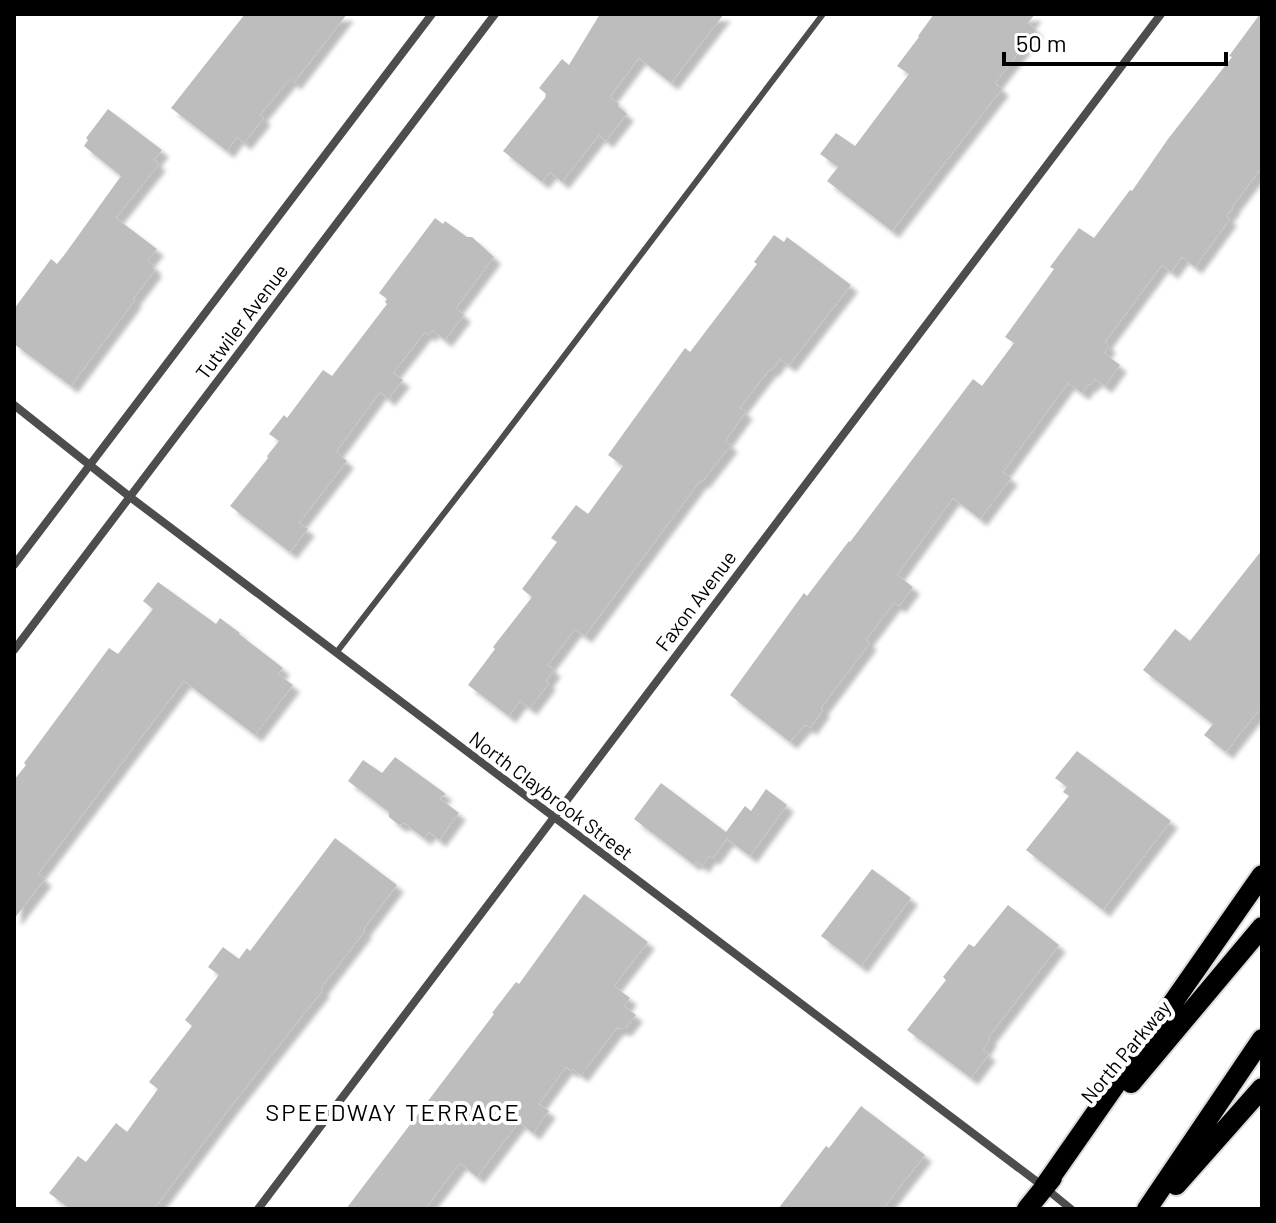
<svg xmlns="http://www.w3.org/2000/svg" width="1276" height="1223" font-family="Barlow,sans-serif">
  <defs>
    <filter id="shadow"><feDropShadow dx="7" dy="7" stdDeviation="2" flood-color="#0004"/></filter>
  </defs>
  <rect width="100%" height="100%" fill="#fff"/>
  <!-- building -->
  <path fill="#bdbdbd" filter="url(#shadow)" d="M245 14H347L294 83 290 79 260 115 264 118 244 143 237 137 227 151 171 108Z
    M600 14H724L671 83 639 58 610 97 619 104 618 106 627 114 606 141 599 135 562 182 550 172 542 182 503 151 545 98 546 94 539 88 562 59 569 65Z
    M934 14H1035L1028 23 1036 30 995 83 1002 89 892 231 827 181 838 167 820 154 836 133 855 146 909 74 897 66 919 37 918 36Z
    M1260 14H1262V167L1232 207 1233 208 1226 216 1230 219 1195 267 1182 257 1171 272 1162 265 1105 342 1109 346 1104 353 1120 365 1105 386 1095 379 1091 385 1089 384 1082 393 1068 383 1003 472 1011 478 980 519 953 498 897 575 913 587 899 606 894 603 866 640 870 643 821 708 823 710 810 728 805 725 790 742 730 695 804 593 807 596 849 541 850 542 973 379 982 386 1014 343 1005 337 1054 269 1050 267 1079 228 1094 238 1130 190 1132 191 1168 139 1232 57 1229 56Z
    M108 109 162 150 154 160 159 164 116 218 157 249 147 261 154 266 153 269 155 270 133 299 135 300 71 386 14 344V309L51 259 57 264 65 254 121 176 84 146 88 140 86 138Z
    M435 218 443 224 445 221 467 237H472L494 257 456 308 464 315 445 340 432 330 429 335 425 332 393 373 403 380 388 399 380 392 336 452 347 461 299 523 308 529 290 552 230 506 268 458 267 456 279 441 269 434 284 415 287 418 323 370 332 376 387 304 385 302 387 299 379 293Z
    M774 235 784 242 787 237 851 285 789 365 780 359 772 370 770 369 740 408 746 412 725 441 731 445 702 482 700 481 590 629 585 636 575 629 548 665 554 670 546 681 549 683 530 708 520 701 509 716 468 685 495 649 493 647 532 597 522 589 557 542 551 538 576 505 588 514 623 466 608 455 685 348 690 352 757 264 754 262Z
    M1262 550V706L1226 752 1204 735 1213 724 1143 670 1175 629 1190 641Z
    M158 582 216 624 220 618 240 633 239 634 283 668 278 674 293 685 255 735 184 681 38 874 45 879 14 919V780L26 765 24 763 109 648 118 654 153 609 143 601Z
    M1077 751 1171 821 1103 910 1026 850 1069 796 1063 792 1067 787 1055 778Z
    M395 757 446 794 439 798 459 813 439 840 429 832 424 838 404 823 399 825 389 817V812L348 781 363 760 382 773Z
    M661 783 726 832 745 806 751 811 766 789 787 805 750 856 727 839 713 858 709 856 702 866 696 861 693 864 634 819Z
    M335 838 397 885 363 930 365 931 321 988 323 990 229 1109 154 1209H70L49 1193 78 1156 86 1162 116 1123 127 1132 158 1089 149 1082 192 1026 185 1020 219 975 208 967 223 947 239 959 247 948 250 951Z
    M872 869 911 898 861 966 821 936Z
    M584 894 648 942 614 986 630 998 624 1006 636 1015 625 1029 617 1028 581 1075 573 1069 571 1071 566 1067 539 1104 549 1111 533 1133 519 1122 477 1177 460 1163 425 1209H346L494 1014 492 1013 516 982 519 984Z
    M1008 905 1059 945 988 1038 990 1039 983 1050 989 1054 971 1078 907 1030 946 980 943 977 969 944 974 947Z
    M861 1106 925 1155 883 1209H778L826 1146 829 1148Z"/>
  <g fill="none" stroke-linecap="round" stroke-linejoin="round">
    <defs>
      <path id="primary" d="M1131 1083 1262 927
        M1176 1185 1262 1088
        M1044 1187 1262 875
        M1027 1209 1052 1178
        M1147 1209 1262 1039"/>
    </defs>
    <!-- primary casing -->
    <use href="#primary" stroke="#dbdbdb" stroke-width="24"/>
    <!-- service -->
    <path stroke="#4d4d4d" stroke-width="6" d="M336 653 493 450 823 14"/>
    <!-- minor -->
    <path stroke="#4d4d4d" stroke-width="8" d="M14 405 130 497 1044 1187 1071 1209
      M14 565 432 14
      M14 650 495 14
      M258 1209 1161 14"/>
    <!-- primary -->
    <use href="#primary" stroke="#000" stroke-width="20"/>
  </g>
  <g text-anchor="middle" stroke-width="8" stroke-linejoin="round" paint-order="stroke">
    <!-- street labels -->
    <g font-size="20" fill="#000" stroke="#fff">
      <text transform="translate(242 322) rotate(-53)" y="7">Tutwiler Avenue</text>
      <text transform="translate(696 601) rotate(-53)" y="7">Faxon Avenue</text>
      <text transform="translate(551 796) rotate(37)" y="7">North Claybrook Street</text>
      <text transform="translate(1126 1052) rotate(-50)" y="7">North Parkway</text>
    </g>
    <!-- quarter labels -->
    <g font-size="24" letter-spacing="2" fill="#000" stroke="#fff">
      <text x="393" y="1121">SPEEDWAY TERRACE</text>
    </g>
  </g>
  <!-- border -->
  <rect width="1276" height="1223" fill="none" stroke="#000000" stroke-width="32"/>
  <!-- scale -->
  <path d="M1004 52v12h222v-12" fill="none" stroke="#000000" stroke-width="4"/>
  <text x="1016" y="52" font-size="24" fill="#000000" stroke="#ffffff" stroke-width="6" paint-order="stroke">50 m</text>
</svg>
